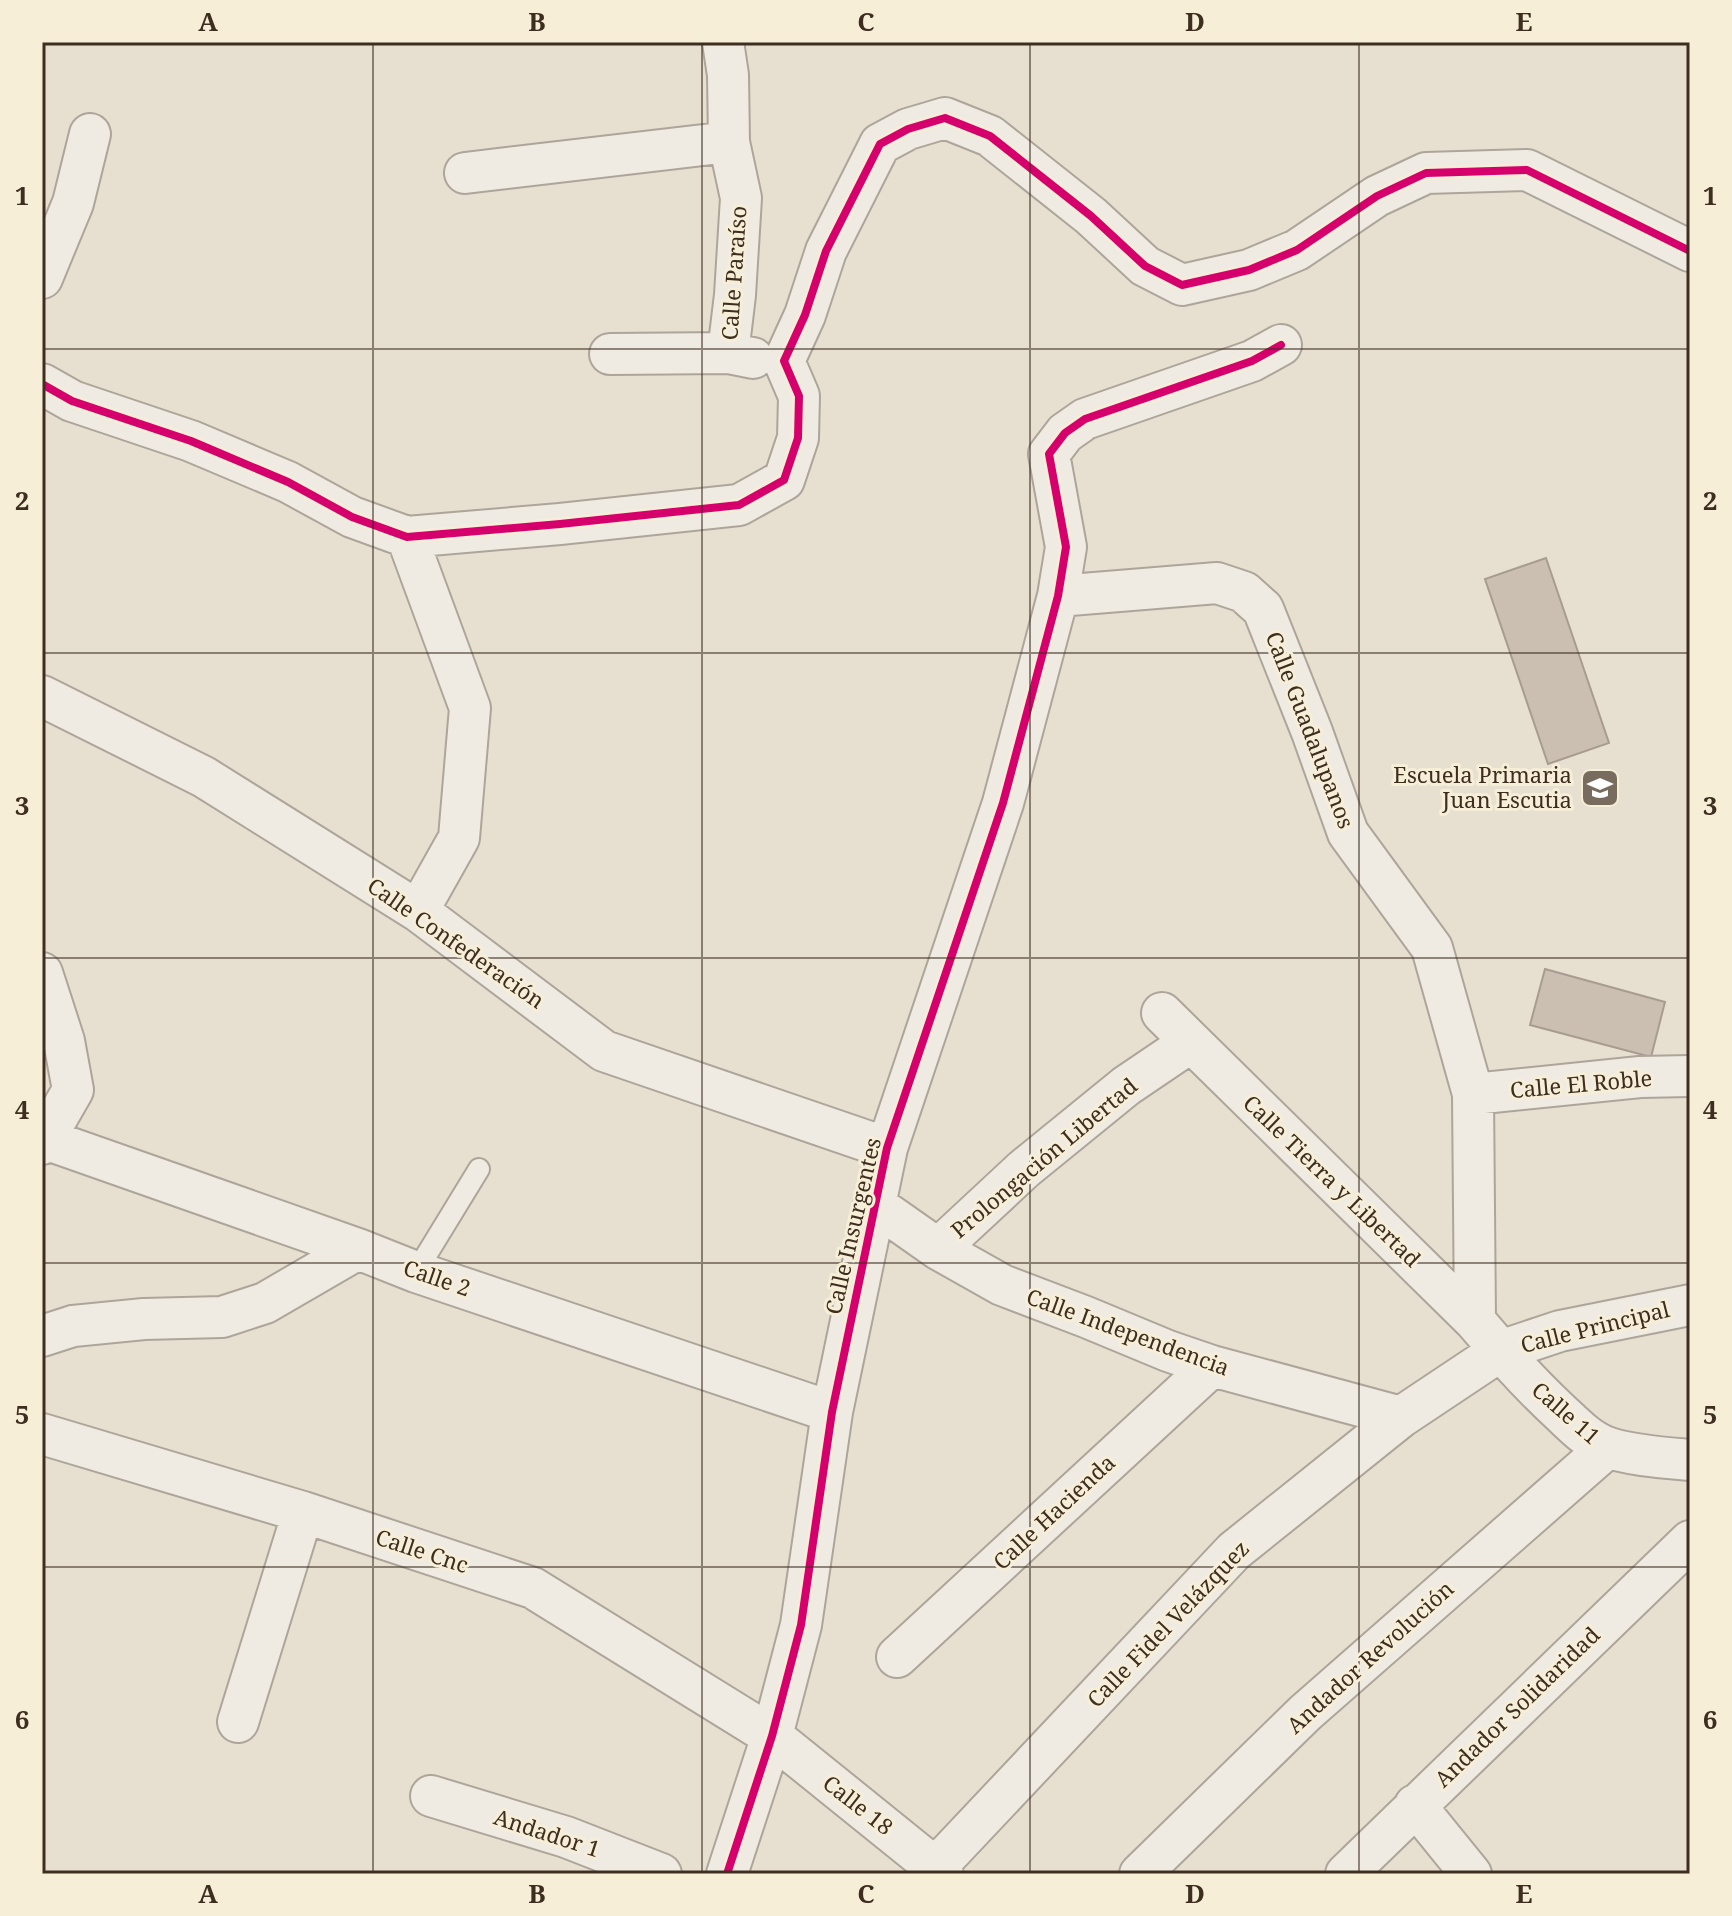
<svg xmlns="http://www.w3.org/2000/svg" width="1732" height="1916" font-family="'Noto Serif',serif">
  <rect width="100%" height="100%" fill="#e7e0d1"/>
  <!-- building -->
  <path fill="#cbbfb2" stroke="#a89c90" stroke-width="2" d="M1546 558 1609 743 1548 764 1485 579Z
    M1545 969 1665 1002 1651 1057 1530 1025Z"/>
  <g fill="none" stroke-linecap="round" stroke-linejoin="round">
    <defs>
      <path id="service" d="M416 1272 479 1169"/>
      <path id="minor" d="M723 42 728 75 729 142 741 198 735 295 728 353
        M465 173 729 142
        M42 278 73 203 90 134
        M610 354 728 353 753 358
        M42 384 72 401 191 441 288 482 352 517 407 537 560 524 739 505 784 480 798 438 799 396 784 361 805 315 826 251 880 144 908 129 945 118 990 136 1091 216 1145 266 1182 285 1249 270 1297 250 1377 196 1426 173 1527 170 1690 251
        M407 537 470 708 459 838 418 911
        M1058 596 1217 583 1244 592 1263 609 1312 732 1348 833 1432 948 1473 1094 1475 1321
        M42 696 204 777 418 911 604 1051 887 1148
        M42 973 64 1041 73 1090 42 1144
        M1162 1013 1475 1321C1502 1353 1530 1384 1560 1412 1574 1425 1587 1439 1604 1446 1625 1455 1667 1458 1690 1460
        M1473 1094 1640 1077 1690 1076
        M45 1139 358 1249 416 1272 832 1412
        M874 1204 938 1249 1002 1285 1086 1317 1168 1351 1212 1366 1401 1417
        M938 1249 1024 1169 1126 1086 1191 1042
        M42 1336 73 1326 144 1319 222 1317 265 1303 358 1249
        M42 1434 303 1512 533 1588 772 1736 943 1874
        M897 1657 1212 1366
        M238 1722 303 1512
        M431 1796 566 1837 661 1874
        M1415 1805 1471 1874
        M936 1867 1234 1551 1401 1417 1500 1351 1560 1331 1690 1305
        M727 1874 772 1736 801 1625 832 1412 887 1148 1003 803 1058 596 1066 547 1049 454 1065 433 1085 419 1252 361 1281 345
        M1140 1874 1305 1713 1607 1448
        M1346 1874 1690 1541"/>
    </defs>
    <!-- service casing -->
    <use href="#service" stroke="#ada599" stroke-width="24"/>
    <!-- minor casing -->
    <use href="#minor" stroke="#ada599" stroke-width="44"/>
    <!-- service -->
    <use href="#service" stroke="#efebe3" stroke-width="20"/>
    <!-- minor -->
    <use href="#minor" stroke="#efebe3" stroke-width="40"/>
    <defs>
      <path id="cycleway" d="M42 384 72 401 191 441 288 482 352 517 407 537 560 524 739 505 784 480 798 438 799 396 784 361 805 315 826 251 880 144 908 129 945 118 990 136 1091 216 1145 266 1182 285 1249 270 1297 250 1377 196 1426 173 1527 170 1690 251
        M727 1874 772 1736 801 1625 832 1412 887 1148 1003 803 1058 596 1066 547 1049 454 1065 433 1085 419 1252 361 1281 345"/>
    </defs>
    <!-- cycleway casing -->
    <use href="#cycleway" stroke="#f7eed8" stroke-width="13"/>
    <!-- cycleway -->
    <use href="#cycleway" stroke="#d6006c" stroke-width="8"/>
  </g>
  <!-- grid -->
  <path fill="none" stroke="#3d2e20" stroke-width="2" stroke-opacity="0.55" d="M373 42V1874M702 42V1874M1030 42V1874M1359 42V1874M42 349H1690M42 653H1690M42 958H1690M42 1263H1690M42 1567H1690"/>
  <!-- icons -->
  <defs>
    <symbol id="school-square" viewBox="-11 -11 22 22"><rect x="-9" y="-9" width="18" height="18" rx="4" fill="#786c5e" stroke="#f7eed8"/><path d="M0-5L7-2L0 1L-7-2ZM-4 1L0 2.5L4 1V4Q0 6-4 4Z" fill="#fff"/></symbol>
  </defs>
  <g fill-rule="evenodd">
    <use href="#school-square" x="1578" y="766" width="44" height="44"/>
  </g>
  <g text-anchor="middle" stroke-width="6" stroke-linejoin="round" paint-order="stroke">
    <!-- street labels -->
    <g font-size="22" fill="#3d2e20" stroke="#f7eed8">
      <text transform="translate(734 273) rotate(-86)" y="8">Calle Paraíso</text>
      <text transform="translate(1310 730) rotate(69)" y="8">Calle Guadalupanos</text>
      <text transform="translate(456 943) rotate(35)" y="8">Calle Confederación</text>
      <text transform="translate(1581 1084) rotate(-5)" y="8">Calle El Roble</text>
      <text transform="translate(1044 1158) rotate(-40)" y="8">Prolongación Libertad</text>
      <text transform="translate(1332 1181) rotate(44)" y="8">Calle Tierra y Libertad</text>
      <text transform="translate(853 1226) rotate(-77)" y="8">Calle Insurgentes</text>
      <text transform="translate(437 1278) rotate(19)" y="8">Calle 2</text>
      <text transform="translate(1595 1327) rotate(-14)" y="8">Calle Principal</text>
      <text transform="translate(1128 1332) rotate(20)" y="8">Calle Independencia</text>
      <text transform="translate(1566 1413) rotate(41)" y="8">Calle 11</text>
      <text transform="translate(1054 1512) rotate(-43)" y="8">Calle Hacienda</text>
      <text transform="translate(422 1551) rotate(18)" y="8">Calle Cnc</text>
      <text transform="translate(1168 1624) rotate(-46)" y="8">Calle Fidel Velázquez</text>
      <text transform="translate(1370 1657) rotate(-42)" y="8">Andador Revolución</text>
      <text transform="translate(1517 1707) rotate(-44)" y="8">Andador Solidaridad</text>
      <text transform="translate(858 1805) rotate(38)" y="8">Calle 18</text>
      <text transform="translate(547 1833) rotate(18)" y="8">Andador 1</text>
    </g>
    <!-- poi labels -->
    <g font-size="22" fill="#3d2e20" stroke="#f7eed8" text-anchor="end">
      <text x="1572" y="783">Escuela Primaria<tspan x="1572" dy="25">Juan Escutia</tspan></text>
    </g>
  </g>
  <!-- border -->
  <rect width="1732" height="1916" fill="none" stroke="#f7eed8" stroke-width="88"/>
  <rect x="44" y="44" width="1644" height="1828" fill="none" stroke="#3d2e20" stroke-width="3"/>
  <g font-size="26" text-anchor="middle" font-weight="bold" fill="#3d2e20">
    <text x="208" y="31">A</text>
    <text x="537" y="31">B</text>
    <text x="866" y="31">C</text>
    <text x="1195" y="31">D</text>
    <text x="1524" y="31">E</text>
    <text x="22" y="205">1</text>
    <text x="1710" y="205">1</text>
    <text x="22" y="510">2</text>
    <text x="1710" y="510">2</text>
    <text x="22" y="815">3</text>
    <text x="1710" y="815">3</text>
    <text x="22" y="1119">4</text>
    <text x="1710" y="1119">4</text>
    <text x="22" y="1424">5</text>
    <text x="1710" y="1424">5</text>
    <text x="22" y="1729">6</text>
    <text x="1710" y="1729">6</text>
    <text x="208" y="1903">A</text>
    <text x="537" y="1903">B</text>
    <text x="866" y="1903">C</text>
    <text x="1195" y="1903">D</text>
    <text x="1524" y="1903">E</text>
  </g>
</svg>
